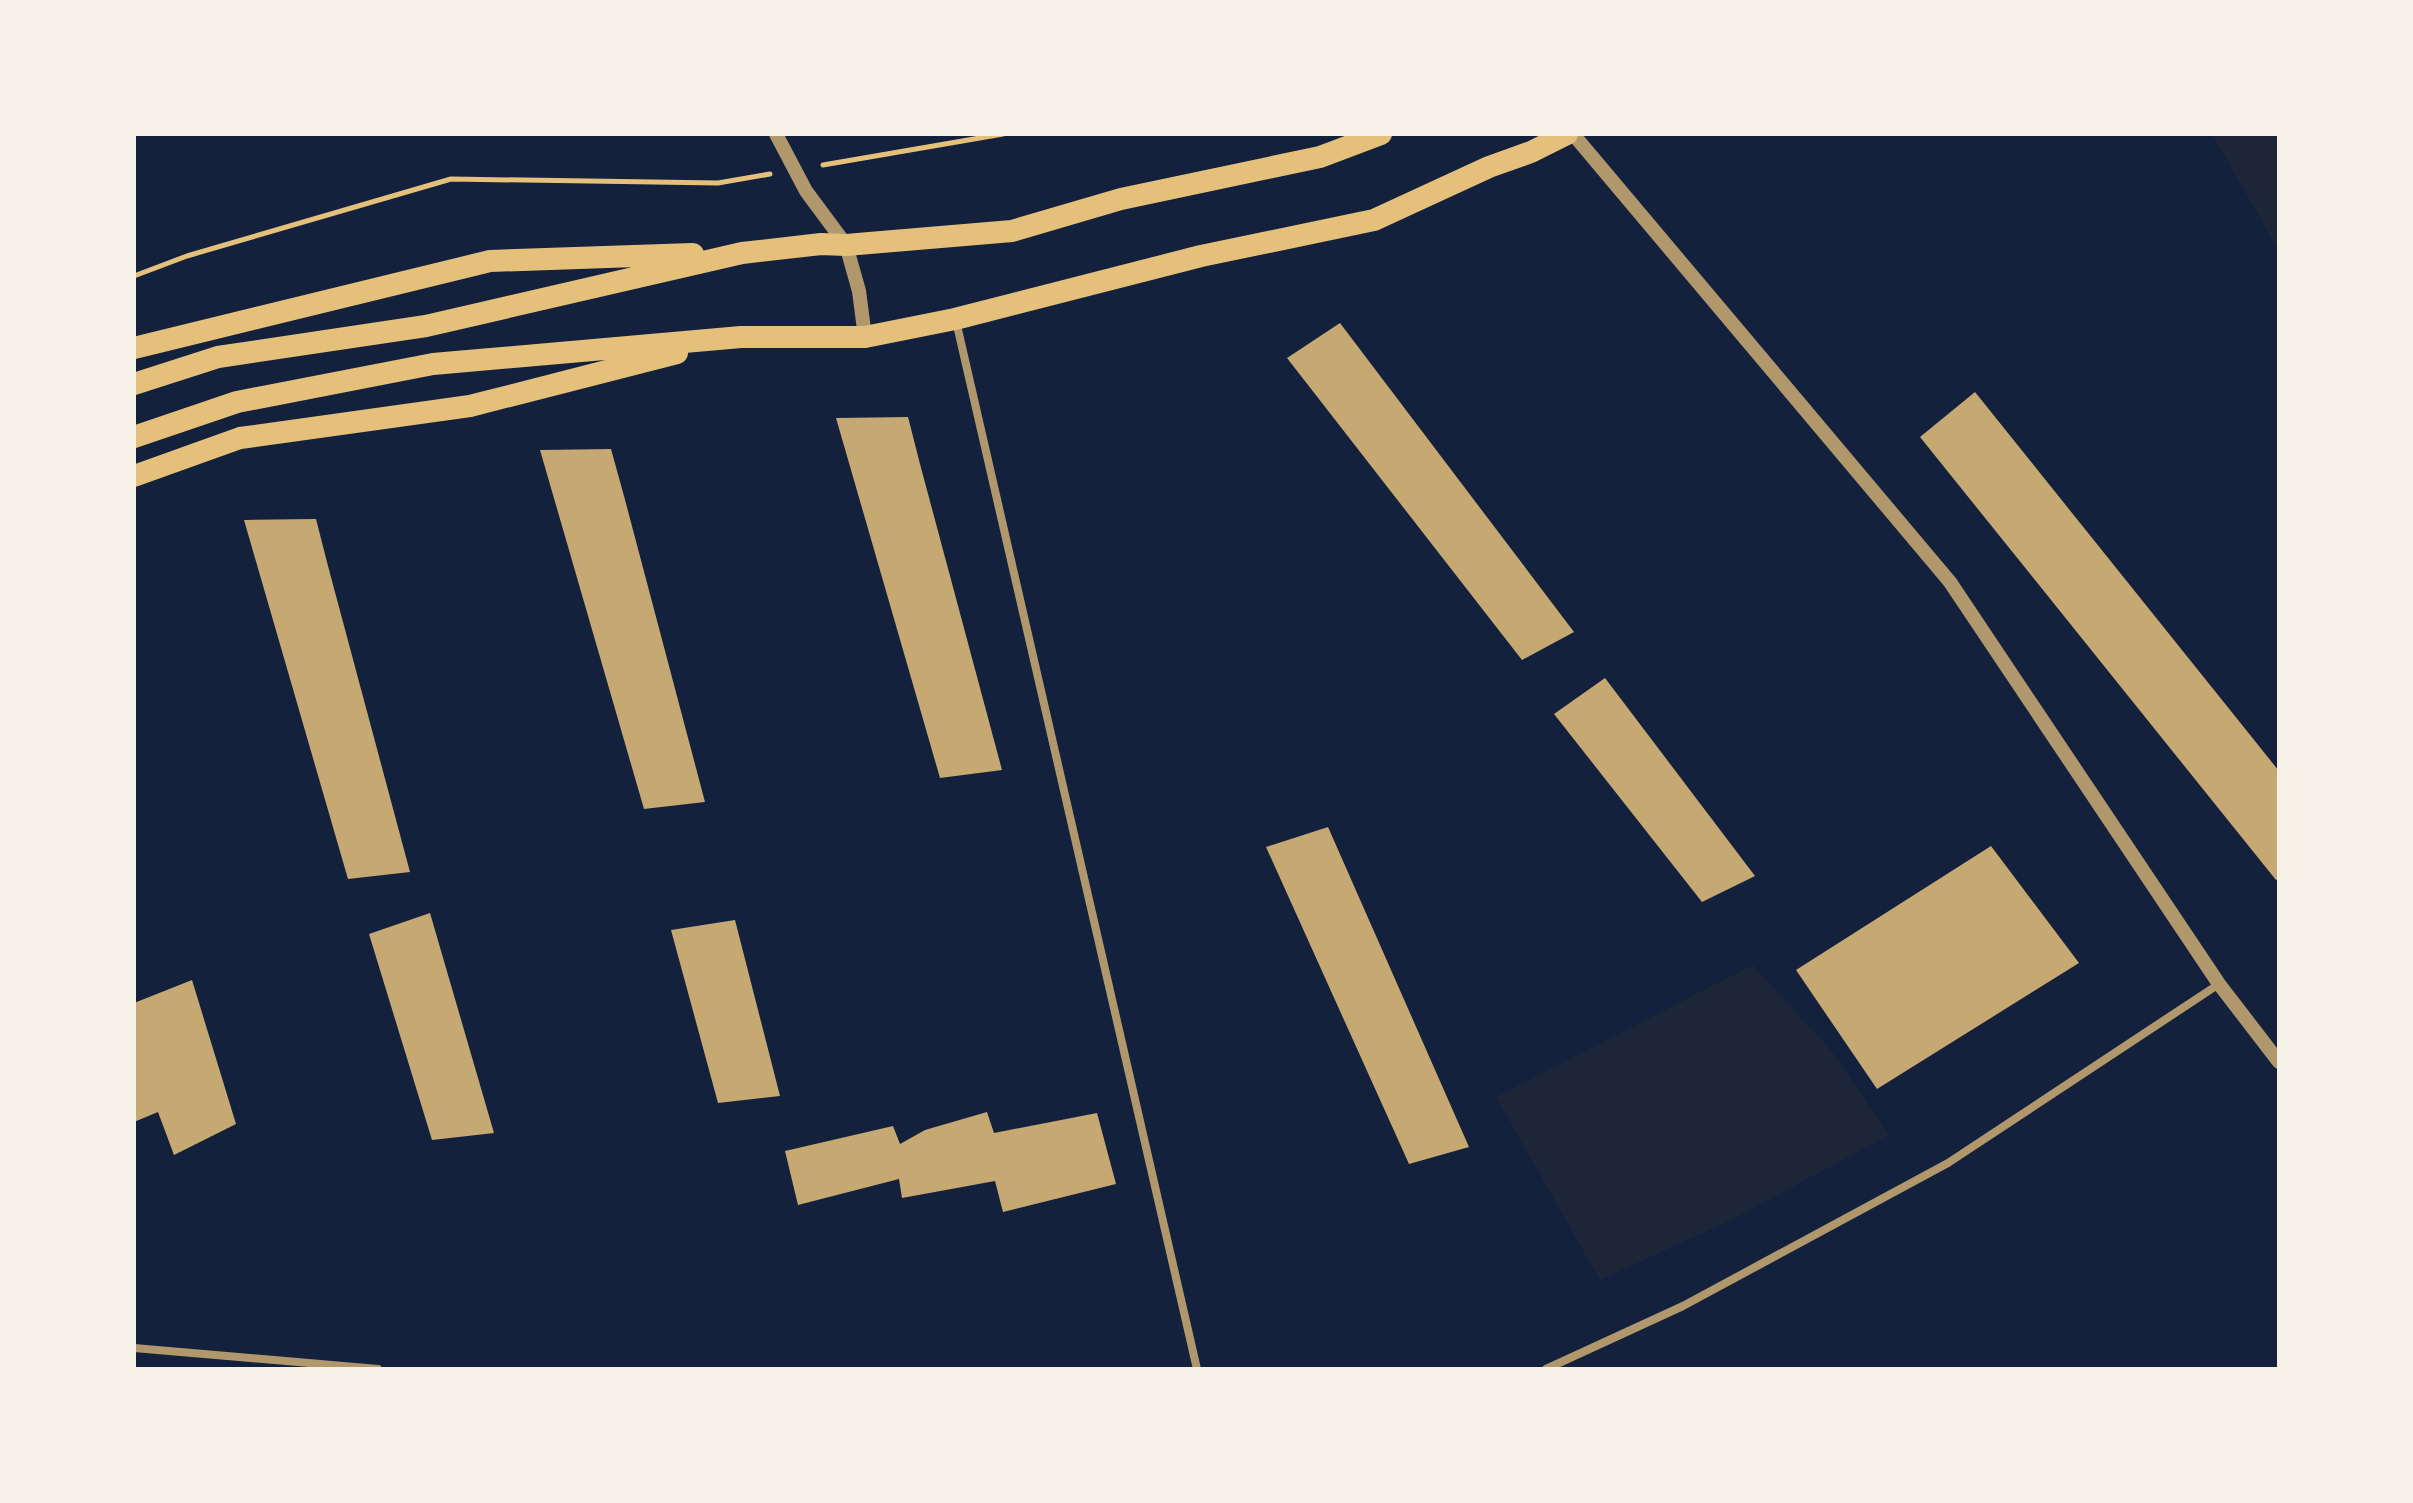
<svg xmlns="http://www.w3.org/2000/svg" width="2413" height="1503" font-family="'Varela Round',sans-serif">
  <rect width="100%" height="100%" fill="#14213d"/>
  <!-- green -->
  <path fill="#1d2539" d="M2212 134H2279V251Z
    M1753 965 1834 1054 1889 1135 1731 1220 1600 1280 1496 1097Z"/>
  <!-- building -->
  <path fill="#c6a872" d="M1340 323 1574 632 1522 660 1287 358Z
    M1975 392 2279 771V878L2276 880 1920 437Z
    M908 417 920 464 1002 770 940 778 836 418Z
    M611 449 624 496 705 802 644 809 540 450Z
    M316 519 328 566 410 872 348 879 244 520Z
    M1605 678 1755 876 1702 902 1554 714Z
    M1328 827 1469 1147 1409 1164 1266 847Z
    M1991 846 2079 963 1877 1089 1796 970Z
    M430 913 494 1133 432 1140 369 934Z
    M735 920 780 1096 718 1103 671 930Z
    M192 980 236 1124 174 1155 158 1112 134 1122V1003Z
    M987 1112 994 1133 1097 1113 1116 1184 1003 1212 995 1181 902 1198 899 1179 798 1205 785 1151 893 1126 900 1144 925 1130Z"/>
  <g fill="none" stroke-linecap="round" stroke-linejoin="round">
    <!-- path -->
    <path stroke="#e5c07b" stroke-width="5" d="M823 165 1003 134
      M134 276 187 256 451 179 718 183 770 174"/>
    <!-- minor -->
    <path stroke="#b1986c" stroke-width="8" d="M956 321 1197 1369
      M134 1348 378 1369
      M1546 1369 1683 1306 1948 1163 2219 984"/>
    <!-- tertiary -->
    <path stroke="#b1986c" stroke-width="14" d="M776 134 806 191 846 245 859 291 865 337
      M1573 134 1950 582 2219 984 2279 1062"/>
    <!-- trunk -->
    <path stroke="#e5c07b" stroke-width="22" d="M134 348 490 261 693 254
      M134 384 218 357 426 326 742 253 821 244 846 245 1012 231 1121 199 1320 157 1381 134
      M134 437 237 402 433 364 741 337H865L955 319 1201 256 1374 220 1489 167 1531 152 1567 134
      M134 476 240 438 470 406 677 353"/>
  </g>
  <!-- border -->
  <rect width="2413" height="1503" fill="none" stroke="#f6f1e7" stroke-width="272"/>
</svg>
